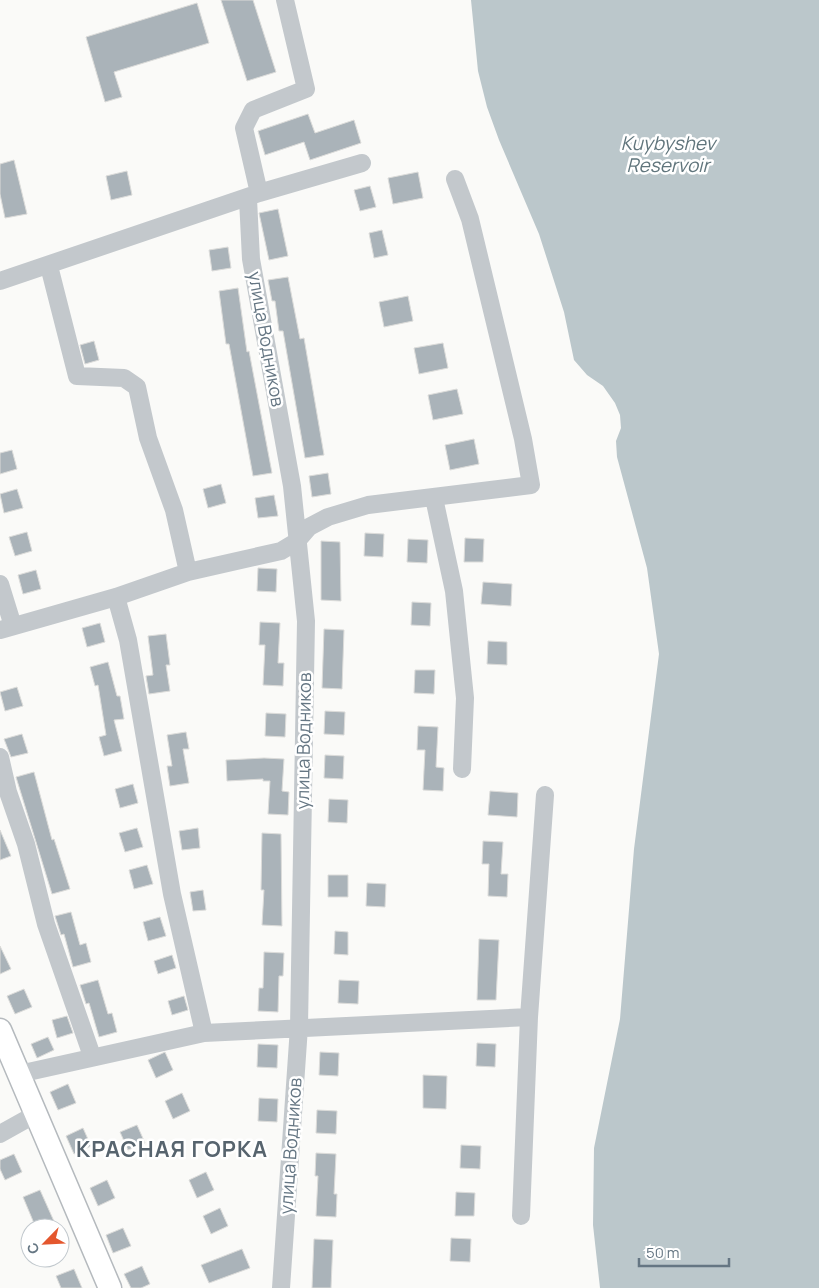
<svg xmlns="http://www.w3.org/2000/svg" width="819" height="1288" font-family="Manrope,sans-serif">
  <rect width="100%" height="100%" fill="#fafaf8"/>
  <!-- water -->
  <path fill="#bbc7cb" d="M471 0H819V1288H600L593 1225 594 1148 620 1019 634 849 659 654 647 568 617 457 616 441 621 428 620 415 615 403 603 386 587 375 574 360 564 312 539 234 499 140 487 107 478 71Z"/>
  <!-- building -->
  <path fill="#aab3b9" stroke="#dcdcda" d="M221 0H253L276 72 247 81Z
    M197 3 209 43 114 72 122 97 105 102 86 37Z
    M308 114 315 133 354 120 361 143 310 160 304 142 265 155 258 131Z
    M14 160 27 214 5 218 0 194V164Z
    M127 171 132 195 111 200 106 176Z
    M418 172 423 198 393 204 388 178Z
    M370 186 376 207 360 211 354 190Z
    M278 209 288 256 269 260 259 213Z
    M382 230 388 255 374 258 369 233Z
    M228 247 231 268 212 271 209 250Z
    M288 277 300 339 304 338 324 455 305 458 283 331H279L275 301H272L268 280Z
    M238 288 247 352 249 351 272 473 253 476 229 344H226L219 291Z
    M408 296 413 321 384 327 379 302Z
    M94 341 99 360 85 364 80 345Z
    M443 343 448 368 419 374 414 348Z
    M457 389 463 414 433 420 428 395Z
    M474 439 479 464 450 470 445 445Z
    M12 450 17 469 0 474V453Z
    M328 473 331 494 312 497 309 476Z
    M221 484 226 503 208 508 203 489Z
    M17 489 23 508 4 513 0 494Z
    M274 495 278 516 258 518 255 498Z
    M27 532 32 551 15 556 9 537Z
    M365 533 384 534 383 557 364 556Z
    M465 538 484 539 483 562H464Z
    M408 539 428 540 427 563 407 562Z
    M321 541 340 542 341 601 321 600Z
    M258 568 277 569 276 592 257 591Z
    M36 570 41 589 23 594 18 575Z
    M483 582 512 584 511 606 481 604Z
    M412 602 431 603 430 626 411 625Z
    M260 622 280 623 278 663H284L283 686 263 685 265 645H259Z
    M100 623 105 642 87 647 82 628Z
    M324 629 344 630 342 689 322 688Z
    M166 634 170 665H166L170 691 149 694 146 676 153 675 148 636Z
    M488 641 507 642V665L487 664Z
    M108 662 117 696H120L124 719 114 720 122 751 104 756 99 737 106 735 98 685 95 686 90 667Z
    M415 670H435L434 694 414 693Z
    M17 687 23 706 5 711 0 692Z
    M325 711 345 712 344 735 324 734Z
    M266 713 286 714 285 737 265 736Z
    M418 726 438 727 436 767 444 768 443 791 423 790 425 750H417Z
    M186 732 189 749H183L189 783 170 786 167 766H172L167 735Z
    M22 734 28 753 11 757 4 739Z
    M325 755 344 756 343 779 324 778Z
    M264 758 284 759 282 791 289 792 288 815 268 814 270 781H263V779L227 781 226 760Z
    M34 772 52 840 54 839 70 889 52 894 16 777Z
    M133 784 138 803 120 808 115 789Z
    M490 791 518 793 517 817 488 815Z
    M329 799 348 800 347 823 328 822Z
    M137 828 143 847 125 852 119 833Z
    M198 828 200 848 182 850 179 831Z
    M0 830 11 856 0 860Z
    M262 833 281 834 282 926 262 925 264 890H261Z
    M483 841 503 842 501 874H508L507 897 488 896 489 864H482Z
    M147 865 153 884 134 889 129 870Z
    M328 875H348V897H328Z
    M367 883 386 884 385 907 366 906Z
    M203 890 206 910 193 911 190 892Z
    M71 912 80 945 86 943 91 962 73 967 64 934 61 935 55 916Z
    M160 917 166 936 148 941 143 922Z
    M335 931 348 932V955L334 954Z
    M479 939 499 940 496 1000H477Z
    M0 946 11 969 0 974Z
    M264 952 284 953 283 976H279L278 1012 258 1011 259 988H263Z
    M172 955 176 968 158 974 154 961Z
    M98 980 108 1014 112 1013 117 1032 99 1037 89 1003 86 1004 80 985Z
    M339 980 359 981 358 1004 338 1003Z
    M24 989 32 1007 15 1014 7 996Z
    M184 996 188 1010 172 1015 168 1001Z
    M67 1016 73 1033 57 1038 52 1020Z
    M48 1037 54 1050 37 1058 31 1044Z
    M477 1043 496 1044 495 1067 476 1066Z
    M258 1044 278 1045 277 1068 257 1067Z
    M165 1052 173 1070 156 1078 148 1060Z
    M320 1052 339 1053 338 1076 319 1075Z
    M423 1075 447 1076 446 1109 423 1108Z
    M68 1084 76 1103 58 1110 50 1092Z
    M182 1093 190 1111 173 1119 165 1101Z
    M259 1098 278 1099 277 1122 258 1121Z
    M317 1110 337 1111 336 1134 316 1133Z
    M137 1125 145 1143 128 1150 120 1132Z
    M83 1128 91 1146 74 1154 66 1136Z
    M461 1145 481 1146 480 1169 460 1168Z
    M316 1153 336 1154 334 1194H337L336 1217 316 1216 318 1176H315Z
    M14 1154 22 1172 5 1180 0 1169V1160Z
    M206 1172 214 1190 197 1198 189 1180Z
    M107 1180 115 1198 98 1206 90 1188Z
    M40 1190 57 1228H36L23 1197Z
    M456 1192 475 1193 474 1216H455Z
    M220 1208 228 1226 211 1234 203 1216Z
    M123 1228 131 1246 113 1253 106 1235Z
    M451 1238 471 1239 470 1262 450 1261Z
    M314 1239 333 1240 331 1288H312Z
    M242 1249 250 1268 209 1283 201 1265Z
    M142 1266 150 1284 141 1288H131L124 1274Z
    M74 1269 82 1288H61L56 1276Z"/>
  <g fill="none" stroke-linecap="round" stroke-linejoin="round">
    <defs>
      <path id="major" d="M0 1030 110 1288"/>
    </defs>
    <!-- major casing -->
    <use href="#major" stroke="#b5babe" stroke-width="25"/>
    <!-- minor -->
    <path stroke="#c3c8cc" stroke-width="18" d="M259 193 244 128 253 110 306 89 285 0
      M248 199 251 259 292 486 306 621 299 1027 281 1288
      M49 266 77 376 124 378 137 387 148 438 174 510 188 572
      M0 281 259 193 362 163
      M434 498 454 591 465 698 462 769
      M0 584 13 626
      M116 597 128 640 172 894 204 1033
      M0 630 116 597 188 572 281 551 296 542 309 527 328 517 368 505 531 485 523 439 470 219 455 179
      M0 757 8 792 26 844 46 924 92 1056
      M19 1074 204 1033 529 1017
      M0 1134 34 1115
      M521 1216 529 1017 545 795"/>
    <!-- major -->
    <use href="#major" stroke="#fff" stroke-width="22"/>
  </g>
  <g text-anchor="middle" stroke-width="5" stroke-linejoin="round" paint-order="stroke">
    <!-- street labels -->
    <g font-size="18" fill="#657683" stroke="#fff">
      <text transform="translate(266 339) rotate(80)" y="6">улица Водников</text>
      <text transform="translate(304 741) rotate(-89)" y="6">улица Водников</text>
      <text transform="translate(291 1146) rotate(-86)" y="6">улица Водников</text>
    </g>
    <!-- water labels -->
    <g font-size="19" font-style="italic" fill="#60757c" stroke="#fff">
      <text x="668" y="150">Kuybyshev<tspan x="668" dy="22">Reservoir</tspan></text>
    </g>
    <!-- district labels -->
    <g font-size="22" font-weight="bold" letter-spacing="1" fill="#57646e" stroke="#fff">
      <text x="172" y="1157">КРАСНАЯ ГОРКА</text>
    </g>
  </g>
  <!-- north arrow -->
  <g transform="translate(45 1243) rotate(246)"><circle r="24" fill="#ffffff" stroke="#c1c8cd"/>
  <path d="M0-4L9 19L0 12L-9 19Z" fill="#e4572e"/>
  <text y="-8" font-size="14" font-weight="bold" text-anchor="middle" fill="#657683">С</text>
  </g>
  <!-- scale -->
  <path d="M639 1258v8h90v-8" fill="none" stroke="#657683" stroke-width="2.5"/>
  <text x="646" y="1258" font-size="15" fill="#657683" stroke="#ffffff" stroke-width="4" paint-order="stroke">50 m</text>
</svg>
